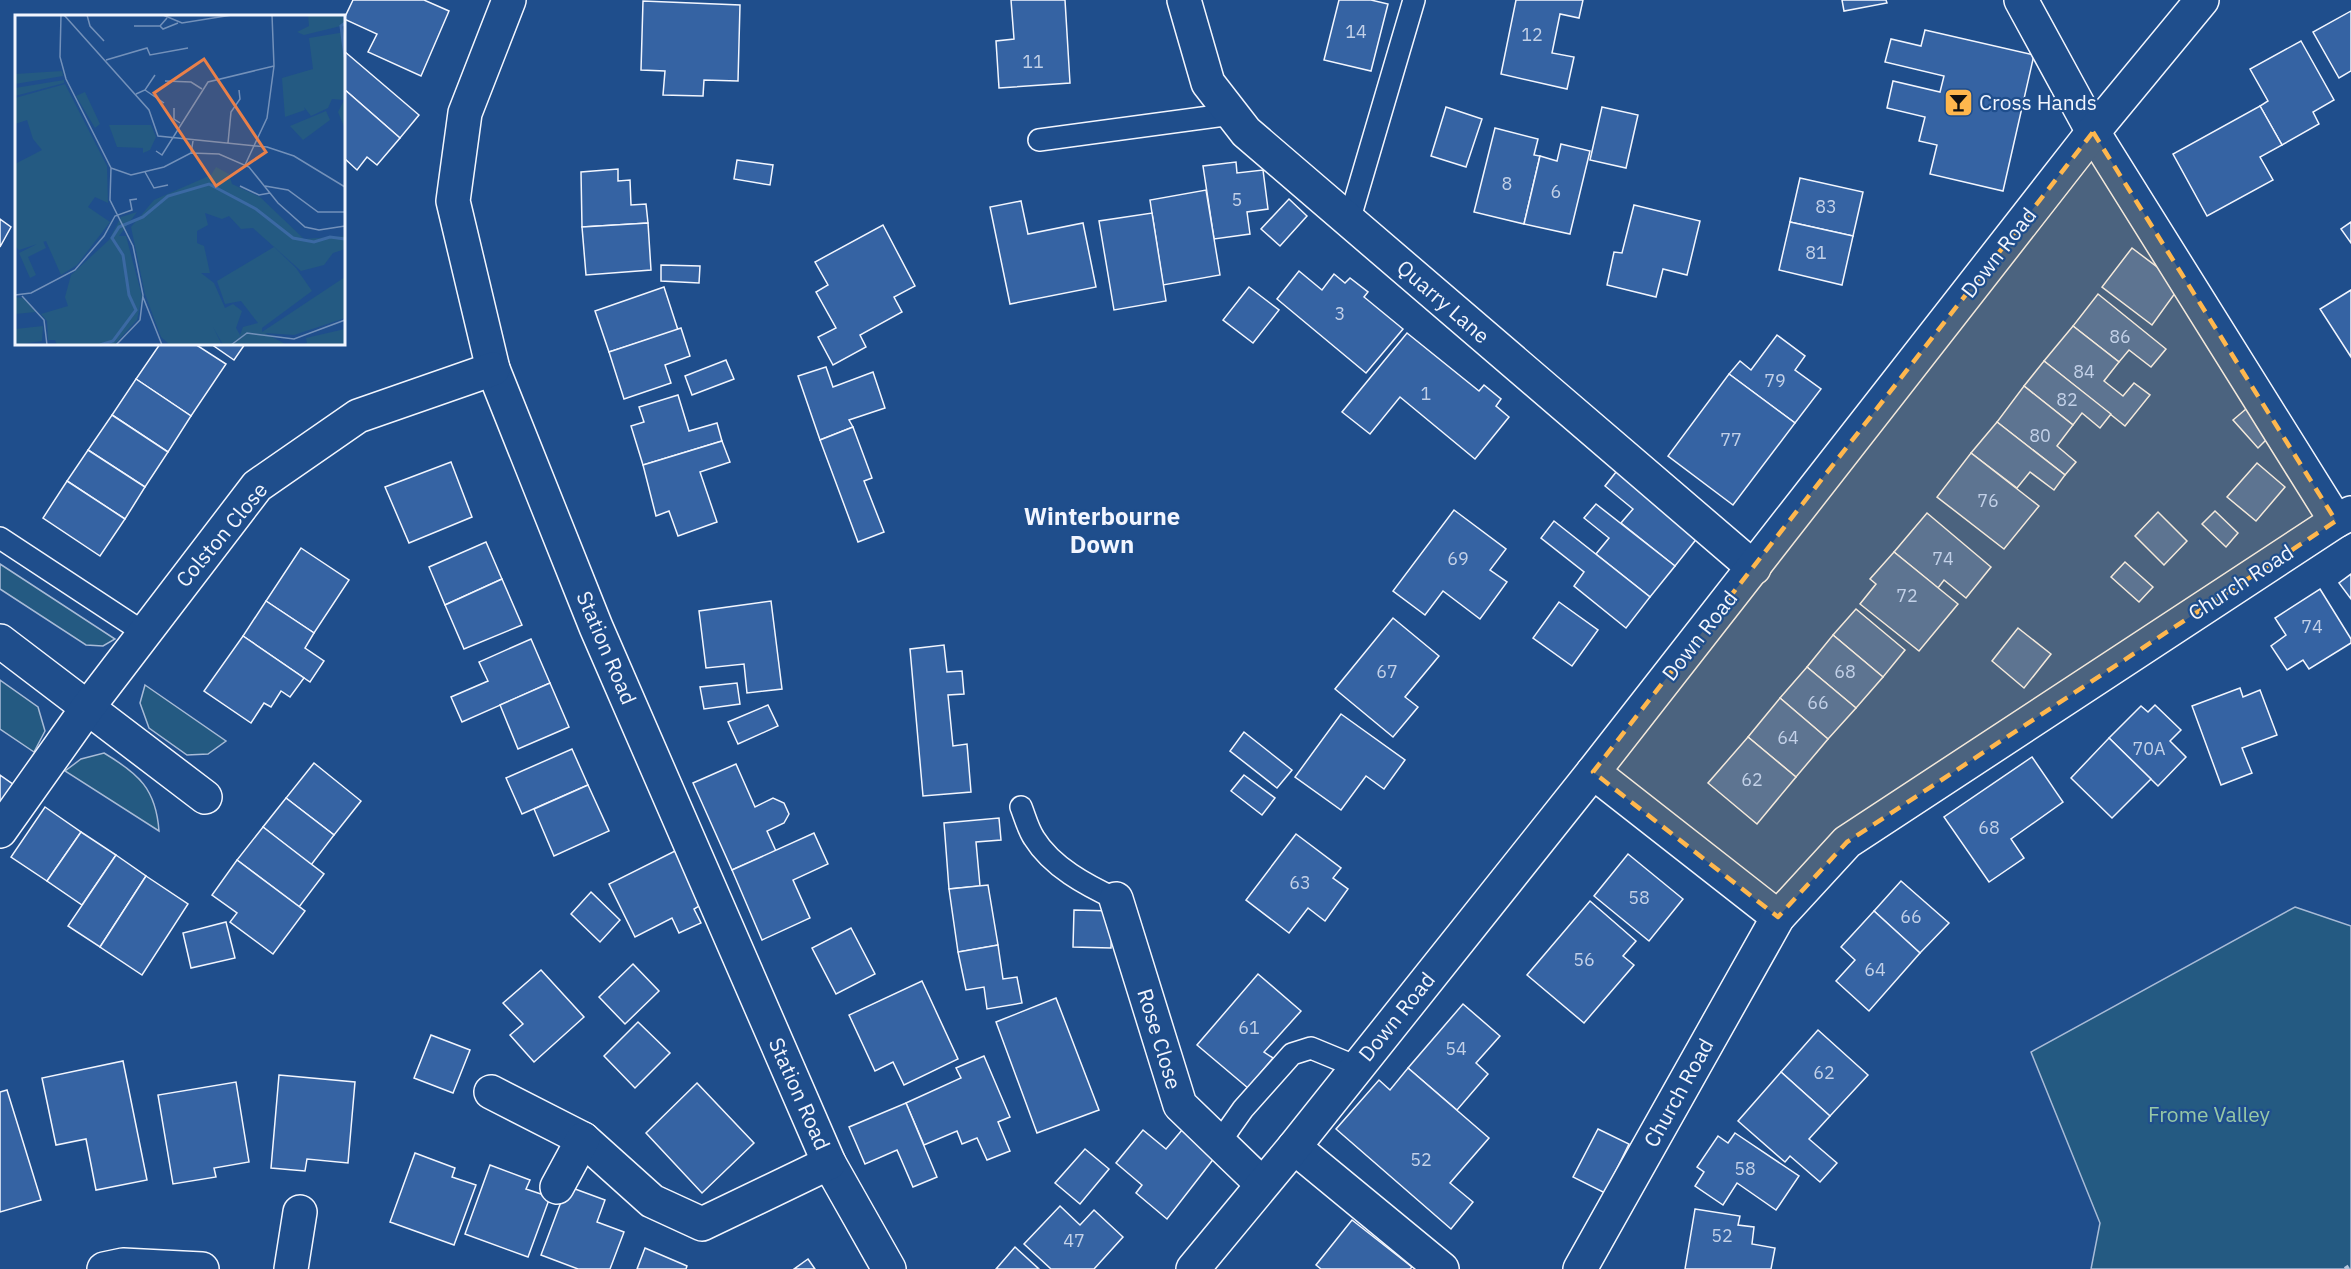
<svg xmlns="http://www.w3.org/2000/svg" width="2351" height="1269" font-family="'IBM Plex Sans',sans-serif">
	<rect width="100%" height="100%" fill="#1f4e8c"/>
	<g fill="#245a82" stroke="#a8bbd7" stroke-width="1.5">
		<polygon points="0,564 115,639 103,646 86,645 0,589"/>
		<polygon points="0,680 38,707 45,731 34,752 0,729"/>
		<polygon points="145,685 226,741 208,754 187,755 149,728 140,703"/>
		<path d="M 104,753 C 139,774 156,789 159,831 L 65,771 L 81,759 Z"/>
		<polygon points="2295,907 2351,926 2351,1269 2091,1269 2100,1223 2031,1052"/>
	</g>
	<g fill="#3563a3" stroke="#f2f6ff" stroke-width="1.5">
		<polygon points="353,0 424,0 449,11 421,76 368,52 377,34 344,19"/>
		<polygon points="1011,0 1065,0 1070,83 999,88 996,41 1014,39"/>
		<polygon points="1339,0 1371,0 1388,4 1371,71 1324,60"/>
		<polygon points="1516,0 1583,0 1579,18 1560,14 1552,53 1574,57 1567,89 1501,74"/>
		<polygon points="1842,0 1886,0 1887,3 1844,11"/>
		<polygon points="643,1 740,5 738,81 704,80 703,96 663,95 665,71 641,70"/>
		<polygon points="2351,11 2351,71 2339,78 2313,32"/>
		<polygon points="1925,30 2034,55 2003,191 1930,174 1937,145 1919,141 1925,117 1887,108 1893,81 1940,92 1944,76 1885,62 1891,39 1921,46"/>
		<polygon points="2301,41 2334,100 2313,112 2319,124 2282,145 2260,106 2268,101 2250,69"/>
		<polygon points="344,51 419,115 400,138 344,89"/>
		<polygon points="344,89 400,138 377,165 367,157 357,170 344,158"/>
		<polygon points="2260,106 2282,145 2260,157 2273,180 2207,216 2173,154"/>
		<polygon points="1446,107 1482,119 1466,167 1431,156"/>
		<polygon points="1602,107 1638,115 1626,168 1590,160"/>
		<polygon points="1495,128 1538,139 1534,155 1540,156 1524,224 1474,212"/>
		<polygon points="1561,144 1590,151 1570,234 1524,224 1540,156 1557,161"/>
		<polygon points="737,160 773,165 770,185 734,179"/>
		<polygon points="1236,162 1237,173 1263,170 1268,209 1247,212 1250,234 1214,239 1203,166"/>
		<polygon points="618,169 618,181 630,180 631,205 646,204 648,223 582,227 581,172"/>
		<polygon points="1800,178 1863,192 1853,236 1790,222"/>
		<polygon points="1206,190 1220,275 1163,285 1150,200"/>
		<polygon points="1289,199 1307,216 1280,246 1261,229"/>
		<polygon points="1021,201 1028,234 1083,223 1096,287 1010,304 990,207"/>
		<polygon points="1634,205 1700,221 1687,275 1663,269 1656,297 1607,285 1614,252 1622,253"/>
		<polygon points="1152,213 1166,301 1114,310 1099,221"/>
		<polygon points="0,219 11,227 0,247"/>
		<polygon points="1790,222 1853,236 1842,285 1779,270"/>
		<polygon points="2351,222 2351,243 2341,229"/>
		<polygon points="648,223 651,270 586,275 582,227"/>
		<polygon points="883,225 915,286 894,297 902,312 860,335 866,347 833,365 818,337 836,328 816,292 828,285 815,262"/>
		<polygon points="2132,248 2181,285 2152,325 2102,287"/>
		<polygon points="661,265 700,266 699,283 661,281"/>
		<polygon points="1299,271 1322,290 1334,274 1345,283 1350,278 1368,292 1364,297 1403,329 1366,373 1277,299"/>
		<polygon points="664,287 678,330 609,352 595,311"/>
		<polygon points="1249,287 1279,310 1253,343 1223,320"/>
		<polygon points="2351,290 2351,357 2320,309"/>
		<polygon points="2098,294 2166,349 2151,367 2129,350 2119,362 2073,326"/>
		<polygon points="2073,326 2119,362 2104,381 2123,396 2134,383 2150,395 2125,426 2044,361"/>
		<polygon points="681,328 690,356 665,365 671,383 624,399 609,352"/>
		<polygon points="1407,333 1479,391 1484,385 1501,399 1496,406 1509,417 1475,459 1400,397 1370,434 1342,412"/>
		<polygon points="1777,335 1805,356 1795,370 1821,389 1795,423 1729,374 1740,361 1751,370"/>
		<polygon points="160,344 195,344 226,364 191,416 136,379"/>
		<polygon points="211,344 245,344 234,360"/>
		<polygon points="726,360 734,379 692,395 685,376"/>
		<polygon points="2044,361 2111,414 2100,428 2082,413 2073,425 2024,386"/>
		<polygon points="826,367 833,387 873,372 885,408 849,420 853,427 820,440 798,376"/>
		<polygon points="1729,374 1795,423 1733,505 1668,456"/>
		<polygon points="136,379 191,416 168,452 112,415"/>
		<polygon points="2024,386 2073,425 2057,446 2076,462 2065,475 1997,422"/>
		<polygon points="678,395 689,431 717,423 722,441 643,465 631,426 644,422 639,407"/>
		<polygon points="2246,409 2270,436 2258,448 2233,420"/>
		<polygon points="112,415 168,452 145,487 88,450"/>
		<polygon points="1997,422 2065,475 2054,490 2030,472 2017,488 1971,453"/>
		<polygon points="853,427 872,478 864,481 884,532 858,542 820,440"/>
		<polygon points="722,441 730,462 700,472 717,522 678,536 669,511 656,516 643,465"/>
		<polygon points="88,450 145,487 125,519 67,481"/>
		<polygon points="1971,453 2039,506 2004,549 1937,497"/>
		<polygon points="451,462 472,517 409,543 385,487"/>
		<polygon points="2257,463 2285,487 2256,521 2227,497"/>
		<polygon points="1620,467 1702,532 1675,566 1621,523 1633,509 1605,486"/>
		<polygon points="67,481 125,519 100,556 43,518"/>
		<polygon points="1596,504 1675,566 1650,597 1596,554 1609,538 1584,518"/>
		<polygon points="1454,510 1506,549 1490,570 1507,582 1480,619 1443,591 1425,615 1393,591"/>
		<polygon points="2215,511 2238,533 2226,547 2202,524"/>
		<polygon points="2158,512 2187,541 2164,565 2135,536"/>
		<polygon points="1927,513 1991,567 1966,598 1944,580 1938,588 1894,552"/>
		<polygon points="1554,521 1650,597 1626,628 1574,586 1584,572 1541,538"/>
		<polygon points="486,542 502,579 445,605 429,567"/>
		<polygon points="301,548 349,580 314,633 266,601"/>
		<polygon points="1894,552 1958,604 1919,651 1860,604 1876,584 1870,579"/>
		<polygon points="2125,562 2153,587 2139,602 2111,577"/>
		<polygon points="2351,574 2351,599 2339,583"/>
		<polygon points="502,579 522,625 464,649 445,605"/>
		<polygon points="2320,589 2351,639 2351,643 2309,669 2303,660 2287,670 2271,646 2286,635 2275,618"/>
		<polygon points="266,601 314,633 305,648 324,661 310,682 243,636"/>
		<polygon points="771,601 782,689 747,693 744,664 706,668 699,611"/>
		<polygon points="1559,602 1598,630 1572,666 1533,638"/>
		<polygon points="1856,609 1905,650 1883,677 1833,635"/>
		<polygon points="1393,618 1439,656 1405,697 1418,707 1393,737 1335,689"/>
		<polygon points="2018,628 2051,654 2024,688 1992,661"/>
		<polygon points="1833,635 1883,677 1856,708 1807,667"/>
		<polygon points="243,636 304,678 290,697 281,691 271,707 264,703 251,723 204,691"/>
		<polygon points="531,639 550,683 462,722 451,697 488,681 479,662"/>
		<polygon points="944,645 947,672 962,671 964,694 948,695 953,746 967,744 971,792 923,796 910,649"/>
		<polygon points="1807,667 1856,708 1828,739 1780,698"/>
		<polygon points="550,683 569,727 518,749 500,705"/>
		<polygon points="737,683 740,704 704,709 700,687"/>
		<polygon points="2240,688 2243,697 2260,690 2277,735 2242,748 2252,773 2221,785 2192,706"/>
		<polygon points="1780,698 1828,739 1796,777 1748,737"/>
		<polygon points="768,705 778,726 738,744 728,722"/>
		<polygon points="2155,705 2181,730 2170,741 2186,757 2158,786 2109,738 2141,706 2148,712"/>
		<polygon points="1341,714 1405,760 1384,789 1366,776 1341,810 1295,777"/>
		<polygon points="1244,732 1292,770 1277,788 1230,751"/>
		<polygon points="1748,737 1796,777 1757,824 1708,783"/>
		<polygon points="2109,738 2151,779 2112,818 2071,778"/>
		<polygon points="572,749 588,785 522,814 506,778"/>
		<polygon points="2032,757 2063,802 2011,839 2024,858 1989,882 1944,817"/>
		<polygon points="314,763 361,801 334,835 286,798"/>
		<polygon points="736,764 755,807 773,798 784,803 789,814 784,823 767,831 776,851 732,870 693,783"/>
		<polygon points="0,775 17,787 0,810"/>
		<polygon points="1244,775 1275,798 1262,815 1231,791"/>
		<polygon points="588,785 609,831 554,856 534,809"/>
		<polygon points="286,798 334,835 311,865 263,827"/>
		<polygon points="45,807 81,832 47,881 11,857"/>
		<polygon points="999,818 1001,840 976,842 980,886 949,889 944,823"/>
		<polygon points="263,827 324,874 299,907 237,860"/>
		<polygon points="81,832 116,855 82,905 47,881"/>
		<polygon points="814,833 828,864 793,880 810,918 762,940 732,870"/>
		<polygon points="1296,834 1341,868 1333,878 1348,889 1325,921 1308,908 1289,933 1246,900"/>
		<polygon points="675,851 701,905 694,909 701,923 679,933 672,918 635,937 609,884"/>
		<polygon points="1628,854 1683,899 1649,941 1594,896"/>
		<polygon points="116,855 146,876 100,947 68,926"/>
		<polygon points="237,860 305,911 273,954 230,922 237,913 212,895"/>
		<polygon points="146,876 188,904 142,975 100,947"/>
		<polygon points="1901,881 1949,923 1920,953 1874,911"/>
		<polygon points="988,885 998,945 958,952 949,889"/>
		<polygon points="591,892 620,920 600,942 571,914"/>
		<polygon points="1590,901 1636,941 1623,956 1634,965 1584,1023 1527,975"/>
		<polygon points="1074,910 1112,911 1111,948 1073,947"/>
		<polygon points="1874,911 1920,953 1869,1011 1836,981 1855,960 1841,947"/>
		<polygon points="226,922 235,958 191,968 183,933"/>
		<polygon points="851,928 875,974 836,994 812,948"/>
		<polygon points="998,945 1003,979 1017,977 1022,1003 987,1009 984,987 966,990 958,952"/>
		<polygon points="633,964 659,991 625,1024 599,997"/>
		<polygon points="541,970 584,1017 534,1062 510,1035 523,1024 503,1003"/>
		<polygon points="1258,974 1301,1011 1264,1052 1273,1058 1248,1088 1197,1045"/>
		<polygon points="922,981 958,1059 904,1085 893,1062 875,1071 849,1015"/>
		<polygon points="1056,998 1099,1110 1037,1133 996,1022"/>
		<polygon points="1463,1004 1500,1036 1476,1063 1488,1074 1457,1110 1408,1068"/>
		<polygon points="638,1022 670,1053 635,1088 604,1056"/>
		<polygon points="1818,1030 1868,1075 1830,1116 1781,1072"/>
		<polygon points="431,1035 470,1050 453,1093 414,1078"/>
		<polygon points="984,1056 1010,1117 998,1122 1010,1151 987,1160 977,1138 962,1144 957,1131 924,1145 906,1103 961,1078 956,1068"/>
		<polygon points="123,1061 147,1180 96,1190 86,1139 56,1145 42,1078"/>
		<polygon points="1408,1068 1489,1138 1450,1183 1473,1202 1451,1229 1336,1129 1379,1080 1390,1090"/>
		<polygon points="1781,1072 1830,1116 1809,1139 1837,1163 1820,1182 1790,1156 1785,1162 1738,1121"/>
		<polygon points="279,1075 355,1082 348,1163 307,1159 305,1171 271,1168"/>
		<polygon points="236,1082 249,1162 214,1168 216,1177 173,1184 158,1095"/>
		<polygon points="697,1083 754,1143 702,1193 646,1133"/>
		<polygon points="7,1090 41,1200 0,1212 0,1092"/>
		<polygon points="906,1103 937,1177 913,1187 897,1150 865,1164 849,1127"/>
		<polygon points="1598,1129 1629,1144 1605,1193 1573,1177"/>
		<polygon points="1143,1130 1166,1149 1182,1130 1215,1157 1167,1219 1136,1193 1142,1185 1116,1163"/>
		<polygon points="1735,1133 1799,1176 1776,1210 1737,1183 1723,1205 1695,1186 1704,1172 1697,1167 1718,1136 1728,1143"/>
		<polygon points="1085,1149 1109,1169 1080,1204 1055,1183"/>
		<polygon points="415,1153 455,1168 452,1177 476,1185 454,1245 390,1222"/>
		<polygon points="490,1165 530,1180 526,1189 550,1197 528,1257 465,1234"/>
		<polygon points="567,1186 605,1200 597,1222 624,1232 610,1269 578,1269 541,1255"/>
		<polygon points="1060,1206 1080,1225 1094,1210 1123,1237 1094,1269 1051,1269 1024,1244"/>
		<polygon points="1695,1209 1740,1216 1738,1225 1754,1227 1752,1244 1775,1248 1771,1269 1685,1269"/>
		<polygon points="1352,1220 1412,1267 1410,1269 1321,1269 1316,1265"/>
		<polygon points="1015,1247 1039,1269 996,1269"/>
		<polygon points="645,1248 687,1266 686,1269 637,1269"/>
		<polygon points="808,1259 815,1269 794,1269"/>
	</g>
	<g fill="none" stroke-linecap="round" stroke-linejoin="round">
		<defs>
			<g id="service">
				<polyline points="1039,140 1232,114"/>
				<polyline points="1349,221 1414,0"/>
				<polyline points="0,538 143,632"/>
				<path d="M 1021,807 C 1025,817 1028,829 1034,838 C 1052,867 1086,885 1116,899"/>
				<polyline points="1219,1143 1243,1109 1292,1054 1311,1048 1357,1067"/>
			</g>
			<g id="minor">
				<polyline points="509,0 465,113 453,201 493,369 596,627 829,1163 889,1269"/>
				<polyline points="1184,0 1208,83 1246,132 1754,568"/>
				<polyline points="2093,132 2336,521"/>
				<polyline points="0,641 205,797"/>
				<polyline points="1593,772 1778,917"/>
				<polyline points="0,831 88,707 257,486 358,416 493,369"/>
				<polyline points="1116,899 1180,1105 1261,1183"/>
				<polyline points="491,1092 583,1139 652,1201 702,1224 829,1163"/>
				<polyline points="1294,1147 1442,1269"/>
				<polyline points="557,1187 583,1139"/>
				<polyline points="104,1269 123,1265 202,1269"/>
				<polyline points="291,1269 300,1212"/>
				<polyline points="1580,1269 1778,917 1847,842 2336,521 2351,513"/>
			</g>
			<g id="tertiary">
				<polyline points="2021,0 2093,132"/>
				<polyline points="1193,1269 1294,1147 1593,772 2093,132 2202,0"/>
			</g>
		</defs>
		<use href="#service" stroke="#f2f6ff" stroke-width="24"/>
		<use href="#minor" stroke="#f2f6ff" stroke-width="36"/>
		<use href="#tertiary" stroke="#f2f6ff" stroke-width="36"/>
		<polyline stroke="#b3c4dc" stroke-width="4" stroke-dasharray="4.5 3" stroke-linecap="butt" points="2345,1269 2351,1265"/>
		<use href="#service" stroke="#1f4e8c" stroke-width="21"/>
		<use href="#minor" stroke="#1f4e8c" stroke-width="33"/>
		<use href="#tertiary" stroke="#1f4e8c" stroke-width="33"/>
	</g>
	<path fill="#ffb74d" fill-opacity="0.2" stroke="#ffb74d" stroke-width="4.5" stroke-dasharray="12 8" stroke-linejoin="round" d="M 2093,132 L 2336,521 L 1847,842 L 1778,917 L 1593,772 Z"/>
	<defs>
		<symbol id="bar-square" viewBox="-11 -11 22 22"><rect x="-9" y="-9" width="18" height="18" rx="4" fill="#ffb74d" stroke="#1f4e8c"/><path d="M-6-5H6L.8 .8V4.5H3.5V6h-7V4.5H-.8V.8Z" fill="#111"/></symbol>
	</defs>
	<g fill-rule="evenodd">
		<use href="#bar-square" x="1942" y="86" width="33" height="33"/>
	</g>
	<g text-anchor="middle" stroke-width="4.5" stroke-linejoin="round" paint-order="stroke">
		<g font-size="18" fill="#c3d1e8">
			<text x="1356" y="38">14</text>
			<text x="1532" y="41">12</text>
			<text x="1033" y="68">11</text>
			<text x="1507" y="190">8</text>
			<text x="1556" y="198">6</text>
			<text x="1237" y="206">5</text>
			<text x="1826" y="213">83</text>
			<text x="1816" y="259">81</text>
			<text x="1340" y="320">3</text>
			<text x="2120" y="343">86</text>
			<text x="2084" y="378">84</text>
			<text x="1775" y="387">79</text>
			<text x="1426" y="400">1</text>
			<text x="2067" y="406">82</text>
			<text x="2040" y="442">80</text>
			<text x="1731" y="446">77</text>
			<text x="1988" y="507">76</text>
			<text x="1458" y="565">69</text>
			<text x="1943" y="565">74</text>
			<text x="1907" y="602">72</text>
			<text x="2312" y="633">74</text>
			<text x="1387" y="678">67</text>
			<text x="1845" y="678">68</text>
			<text x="1818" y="709">66</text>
			<text x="1788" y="744">64</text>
			<text x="2149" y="755">70A</text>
			<text x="1752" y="786">62</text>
			<text x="1989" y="834">68</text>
			<text x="1300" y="889">63</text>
			<text x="1639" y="904">58</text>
			<text x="1911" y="923">66</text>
			<text x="1584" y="966">56</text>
			<text x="1875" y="976">64</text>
			<text x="1249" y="1034">61</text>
			<text x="1456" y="1055">54</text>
			<text x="1824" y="1079">62</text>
			<text x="1421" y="1166">52</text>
			<text x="1745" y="1175">58</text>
			<text x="1722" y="1242">52</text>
			<text x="1074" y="1247">47</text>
		</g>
		<g font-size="21" fill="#f2f6ff" stroke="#1f4e8c" text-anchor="start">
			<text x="1979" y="110">Cross Hands</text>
		</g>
		<g font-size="21" fill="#f2f6ff" stroke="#1f4e8c">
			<text transform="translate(1999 253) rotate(-52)" y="7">Down Road</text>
			<text transform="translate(1443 302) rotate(41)" y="7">Quarry Lane</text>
			<text transform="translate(222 535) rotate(-50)" y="7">Colston Close</text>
			<text transform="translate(2241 583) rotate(-33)" y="7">Church Road</text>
			<text transform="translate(1700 636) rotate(-52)" y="7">Down Road</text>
			<text transform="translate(606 648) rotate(67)" y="7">Station Road</text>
			<text transform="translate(1397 1017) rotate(-51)" y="7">Down Road</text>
			<text transform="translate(1159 1039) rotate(73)" y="7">Rose Close</text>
			<text transform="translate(1679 1093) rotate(-61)" y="7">Church Road</text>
			<text transform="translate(799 1094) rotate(66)" y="7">Station Road</text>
		</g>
		<g font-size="21" fill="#97c8a6" stroke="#1f4e8c">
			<text x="2209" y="1122">Frome Valley</text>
		</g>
		<g font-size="24" font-weight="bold" fill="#f2f6ff" stroke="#1f4e8c">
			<text x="1102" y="525">Winterbourne<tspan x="1102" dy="28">Down</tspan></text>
		</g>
	</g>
	<g transform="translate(15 15)">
		<rect width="330" height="330" fill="#1f4e8c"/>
		<path d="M 293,0 L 327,0 L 330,10 L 289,20 L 282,17 L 294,11 ZM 330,17 L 330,114 L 323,97 L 329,85 L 317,84 L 313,93 L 296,101 L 289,92 L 290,95 L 270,102 L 267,63 L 298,54 L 294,23 ZM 47,56 L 48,61 L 0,69 L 0,59 ZM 49,65 L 49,68 L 0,81 L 0,73 ZM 50,69 L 92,151 L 93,188 L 80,182 L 73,192 L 95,207 L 62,250 L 46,260 L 31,226 L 4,235 L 0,231 L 0,149 L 27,135 L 18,124 L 12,105 L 0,109 L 0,83 ZM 70,77 L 85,109 L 80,113 L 61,81 ZM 311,96 L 315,105 L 288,125 L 275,111 ZM 94,110 L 136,110 L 141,122 L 135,135 L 128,138 L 128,133 L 102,132 ZM 201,152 L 214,159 L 217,169 L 245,182 L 289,224 L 330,221 L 330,234 L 318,238 L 309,250 L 286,256 L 238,213 L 226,214 L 214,201 L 207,204 L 190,198 L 193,210 L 182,216 L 182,228 L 189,231 L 195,258 L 186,258 L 199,268 L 210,293 L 218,289 L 227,296 L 221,313 L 225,320 L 228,312 L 243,308 L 226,286 L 210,289 L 202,266 L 259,232 L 281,253 L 297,276 L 247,313 L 247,317 L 330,262 L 330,303 L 279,320 L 250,318 L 272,330 L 208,330 L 198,312 L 207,330 L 155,330 L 146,322 L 130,279 L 116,212 L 139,185 L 196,160 ZM 122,197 L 104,221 L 111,221 L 127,281 L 122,305 L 99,330 L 42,330 L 40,325 L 33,325 L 32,306 L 26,299 L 53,291 L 50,282 L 56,260 L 94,225 L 106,202 ZM 28,226 L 31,233 L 13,242 L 21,260 L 15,263 L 4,238 ZM 0,282 L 8,283 L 21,297 L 0,299 ZM 28,311 L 27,326 L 0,330 L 0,314 ZM 330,314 L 330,330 L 287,330 L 292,328 L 291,323 Z" fill="#245a82"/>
		<path fill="none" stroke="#3b69a3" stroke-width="3" d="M 330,8 L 326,11 L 330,42M 85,330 L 98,326 L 121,295 L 114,280 L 108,240 L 97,223 L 104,212 L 128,202 L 153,181 L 194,169 L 241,194 L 278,223 L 299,227 L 315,222 L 330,224"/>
		<path fill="none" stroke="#7391ba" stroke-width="1.5" d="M 46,0 L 45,42 L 51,64 L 96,153 L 95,185 L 118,231 L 128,280 L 125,305 L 101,330M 49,0 L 134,95 L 143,121 L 252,132 L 279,141 L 330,172M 72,0 L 75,11 L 89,26M 148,0 L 167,8 L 217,0M 119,11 L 145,11 L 152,3M 145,11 L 148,14 L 163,8M 91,45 L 132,33 L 135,40 L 173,33M 150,66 L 176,67 L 187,74M 130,75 L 149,88M 121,79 L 130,75 L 140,60M 159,93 L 159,104 L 165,108M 213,128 L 216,97 L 225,84 L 224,75M 141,136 L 147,140 L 193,67 L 259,51M 176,138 L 204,139 L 234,152 L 263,188 L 290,212 L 304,215 L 330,211M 230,150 L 252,103 L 259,51 L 257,0M 96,153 L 116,160 L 149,152 L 176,138 L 178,126M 130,157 L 139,173 L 153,170M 225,171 L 244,180 L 255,178M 250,171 L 273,175 L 303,197 L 330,197M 0,280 L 16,278 L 60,255 L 89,221 L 100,201 L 117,195 L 115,185 L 122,184M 7,281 L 29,305 L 32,330M 128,282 L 147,330M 216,330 L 232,318 L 279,324 L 330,305"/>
		<path fill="#ea8049" fill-opacity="0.15" stroke="#ea8049" stroke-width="3" d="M 189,44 L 251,137 L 201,171 L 139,78 Z"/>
		<rect width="330" height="330" fill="none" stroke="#f2f6ff" stroke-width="3"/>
	</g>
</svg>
